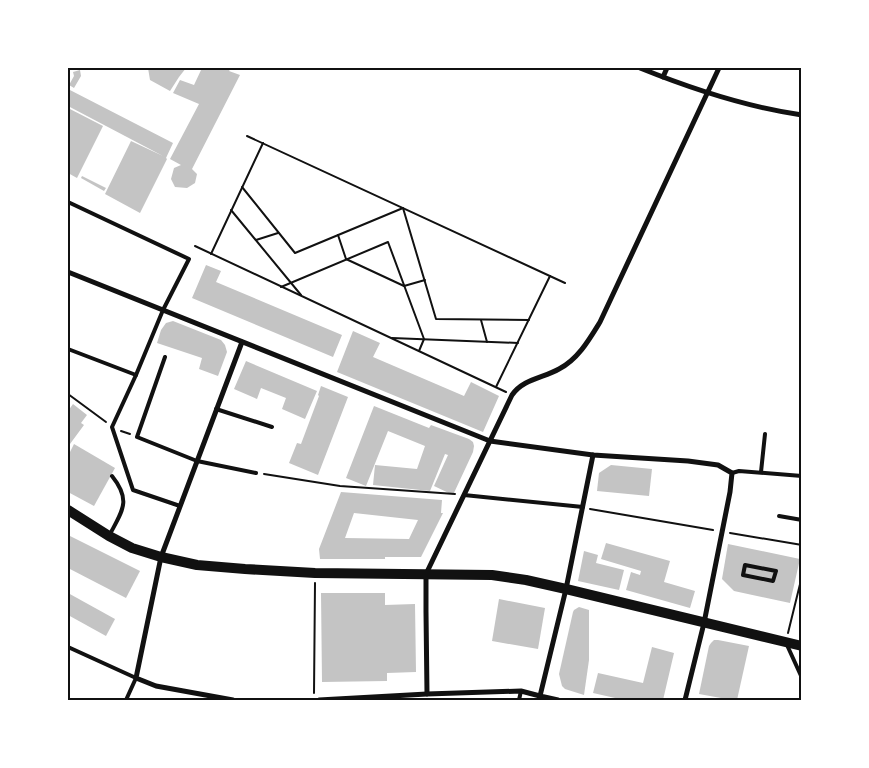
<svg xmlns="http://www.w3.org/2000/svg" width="869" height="768" font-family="'DM Sans',sans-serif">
	<rect width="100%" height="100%" fill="#fff"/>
	<g fill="#c4c4c4" fill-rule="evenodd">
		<polygon points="148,68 186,68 179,77 170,91 150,80"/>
		<polygon points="202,68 231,68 229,71 240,75 192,169 197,174 195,183 187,188 175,187 171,179 174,168 181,165 170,159 199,104 173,93 180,80 194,85"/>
		<polygon points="80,70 81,76 74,88 69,85 74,76 73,72"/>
		<polygon points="68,89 173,143 166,158 167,159 140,213 105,194 131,141 163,156 68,106"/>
		<polygon points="68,108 103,126 77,178 68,173"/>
		<polygon points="82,176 106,188 104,191 81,178"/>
		<polygon points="206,265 221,271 216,282 342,335 333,357 192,298"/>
		<polygon points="173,321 221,340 225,345 227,352 218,376 199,369 202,358 157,343 161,330 166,323"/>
		<polygon points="353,331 380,343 373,357 464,396 471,382 499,396 483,432 337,372"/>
		<polygon points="246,361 317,391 305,419 282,409 286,398 261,388 257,399 234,389"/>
		<polygon points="321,386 348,397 318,475 289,463 297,443 301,444 319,396 318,395"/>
		<polygon points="73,404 87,415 81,423 84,425 70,444 68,441 68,411"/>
		<polygon points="374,406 429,428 431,425 469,439 473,442 474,446 473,452 453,495 434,486 448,455 445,454 430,491 373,485 375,465 417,469 425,446 388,431 366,486 346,478"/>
		<polygon points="74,444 115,468 94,506 68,492 68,456"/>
		<polygon points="611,465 652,469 649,496 597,491 599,473"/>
		<path d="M 341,492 L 442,500 L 441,513 L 443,513 L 421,557 L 385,557 L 385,559 L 320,559 L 319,549 ZM 354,513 L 418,520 L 409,539 L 345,538 Z"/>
		<polygon points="68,535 140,571 126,598 68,568"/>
		<polygon points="606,543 670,561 664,582 695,591 690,608 626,590 631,572 640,575 641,571 601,559"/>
		<polygon points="728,544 800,559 790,603 734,591 722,579"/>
		<polygon points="584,551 598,555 596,563 624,570 619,590 578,581"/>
		<polygon points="68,593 115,619 106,636 68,615"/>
		<polygon points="321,593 385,593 385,605 415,604 416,672 387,673 387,681 322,682"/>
		<polygon points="499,599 545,608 538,649 492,641"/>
		<polygon points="579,607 589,610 589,660 584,695 565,689 562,686 559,674 573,612 574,610"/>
		<polygon points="714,640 718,640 749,646 737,700 732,700 699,694 709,646 711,643"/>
		<polygon points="652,647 674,653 663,700 624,700 593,693 598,673 643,683"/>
	</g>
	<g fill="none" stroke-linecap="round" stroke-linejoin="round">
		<g stroke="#111" stroke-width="2">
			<polyline points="247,136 565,283"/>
			<polyline points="242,187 295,253 403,208 436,319 529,320"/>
			<polyline points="231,210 301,295"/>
			<polyline points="338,235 346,259 404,286 425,280"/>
			<polyline points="256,240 278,233"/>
			<polyline points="195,246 506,392"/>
			<polyline points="211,254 263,143"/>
			<polyline points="281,287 388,242 424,339 419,351"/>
			<polyline points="481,320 487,342"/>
			<polyline points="392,338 518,343"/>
			<polyline points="496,387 550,276"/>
			<polyline points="68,394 106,422"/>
			<polyline points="121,431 130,434"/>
			<polyline points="264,474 340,486 455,494"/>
			<polyline points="590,509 713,530"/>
			<polyline points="730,533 802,545"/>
			<polyline points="788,633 802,576"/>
			<polyline points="314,693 315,583"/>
		</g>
		<g stroke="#111" stroke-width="4">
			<polyline points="68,202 189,259 163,310 136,375 112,427 133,490 180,506"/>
			<polyline points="68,349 136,375"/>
			<polyline points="165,357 137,437 197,461 256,473"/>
			<polyline points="216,409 272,427"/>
			<polyline points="761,472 765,434"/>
			<polyline points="732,473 739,471 802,476"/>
			<polyline points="464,495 583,507"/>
			<polyline points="779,516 802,520"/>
			<path d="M 109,536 C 122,511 132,501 112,476"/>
			<polygon points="745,565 776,571 773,581 743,575"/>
			<polyline points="787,645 802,678"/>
			<polyline points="68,647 136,678 126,700"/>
			<polyline points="519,700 521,691"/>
		</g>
		<g stroke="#111" stroke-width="5">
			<path d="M 640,68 C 692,89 746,107 802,115"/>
			<polyline points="663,77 667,68"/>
			<polyline points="68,272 490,441 593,455 688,461 718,465 732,473 730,492 704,623 685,700"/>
			<path d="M 427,694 L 426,612 L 426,574 L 512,395 C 523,379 543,378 559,369 C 578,359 589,340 600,322 L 719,68"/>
			<polyline points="233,700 156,686 136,678 161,557 242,342"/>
			<polyline points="319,700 427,694 521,691 540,696"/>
			<polyline points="558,700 540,696 566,589 593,455"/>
		</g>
		<polyline stroke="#111" stroke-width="10" points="68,510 109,536 132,548 161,557 197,565 245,569 315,573 492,575 526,580 566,589 802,646"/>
	</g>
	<rect width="869" height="768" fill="none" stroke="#ffffff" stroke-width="138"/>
	<rect x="69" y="69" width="731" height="630" fill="none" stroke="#111" stroke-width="2"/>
</svg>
